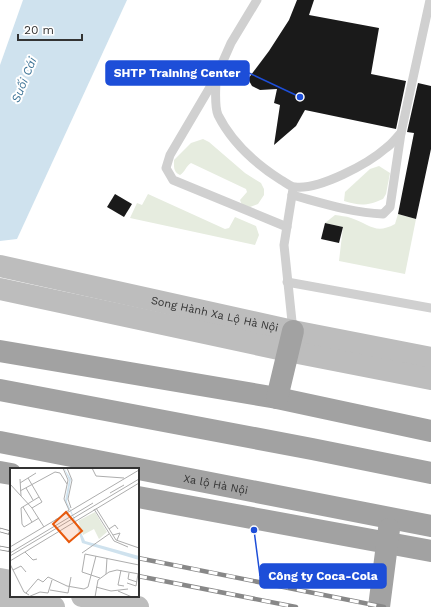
<svg xmlns="http://www.w3.org/2000/svg" width="431" height="607" font-family="'Work Sans',sans-serif">
	<rect width="100%" height="100%" fill="#fff"/>
	<g fill="#e6ecdf">
		<path d="M 203,139 L 209,142 L 245,173 L 261,183 L 264,189 L 264,195 L 258,204 L 250,207 L 242,205 L 240,200 L 247,192 L 246,189 L 191,163 C 186,166 185,172 180,175 C 173,172 174,166 174,160 L 191,143 Z"/>
		<path d="M 379,166 L 390,173 L 386,194 L 383,199 C 367,206 360,206 344,201 L 345,192 L 370,169 Z"/>
		<polygon points="148,194 225,229 229,228 235,217 256,226 259,235 255,245 130,218 137,203 142,205"/>
		<path d="M 398,214 L 416,219 L 405,274 L 339,261 L 343,227 L 325,223 L 335,215 C 340,216 346,216 351,218 C 370,224 375,235 395,224 Z"/>
	</g>
	<polygon fill="#cfe2ee" points="23,0 127,0 17,239 0,241 0,65"/>
	<g fill="#1a1a1a">
		<polygon points="297,0 314,0 309,15 379,28 371,74 406,81 396,129 305,110 296,126 274,145 280,105 274,103 277,89 260,90 252,86 248,79 269,51 289,20"/>
		<polygon points="418,83 431,86 431,149 416,219 398,214 414,133 407,132"/>
		<polygon points="115,194 132,204 124,217 107,207"/>
		<polygon points="325,223 343,227 339,243 321,239"/>
	</g>
	<g fill="none" stroke-linecap="round" stroke-linejoin="round">
		<g stroke="#d0d0d0" stroke-width="9">
			<polyline points="257,0 231,43 216,77 170,155 166,168 173,180 287,227"/>
			<path d="M 216,78 C 216,88 214,106 218,115 C 232,143 256,164 281,180 C 285,182 290,187 295,187 C 319,190 368,164 386,148 C 392,144 396,138 401,133"/>
			<path d="M 292,195 C 322,203 352,213 383,214 L 390,207 L 401,133 L 430,0"/>
			<polyline points="287,282 431,308"/>
			<polyline points="293,331 284,245 293,189"/>
		</g>
		<g stroke="#bdbdbd" stroke-width="22">
			<path id="s1" d="M 0,266 L 293,331 L 431,358"/>
			<polyline points="0,289 288,351 431,379"/>
			<polyline points="0,579 11,581"/>
			<polyline points="0,596 54,607"/>
			<polyline points="82,596 138,607"/>
		</g>
		<g stroke="#a2a2a2" stroke-width="22">
			<polyline points="0,351 277,398 431,431"/>
			<polyline points="0,390 312,449 431,473"/>
			<polyline points="277,398 293,331"/>
			<path id="s2" d="M 0,442 L 431,526"/>
			<polyline points="0,472 11,474"/>
			<polyline points="138,497 431,551"/>
			<polyline points="379,607 389,529"/>
		</g>
		<defs>
			<g id="rail">
				<polyline points="0,530 11,533"/>
				<polyline points="0,548 11,550"/>
				<polyline points="138,558 384,607"/>
				<polyline points="138,576 296,607"/>
			</g>
		</defs>
		<use href="#rail" stroke="#888" stroke-width="4.5"/>
		<use href="#rail" stroke="#fff" stroke-width="3" stroke-dasharray="9" stroke-linecap="butt"/>
	</g>
	<g text-anchor="middle" stroke-width="4" stroke-linejoin="round" paint-order="stroke">
		<g font-size="11" fill="#333" stroke="#fff">
			<text dy="4" stroke="none"><textPath href="#s1" startOffset="220">Song Hành Xa Lộ Hà Nội</textPath></text>
			<text dy="4" stroke="none"><textPath href="#s2" startOffset="220">Xa lộ Hà Nội</textPath></text>
		</g>
		<g font-size="12" font-style="italic" fill="#3f7597" stroke="#fff">
			<text transform="translate(24 80) rotate(-68)" y="4">Suối Cái</text>
		</g>
	</g>
	<g transform="translate(10 468)">
		<rect width="129" height="129" fill="#fff"/>
		<path d="M 85,44 L 97,64 L 89,71 L 84,61 L 73,67 L 68,53 Z" fill="#e6ecdf"/>
		<path d="M 54,0 L 61,11 L 57,34 L 75,73 L 129,88 L 129,92 L 72,75 L 66,55 L 55,33 L 59,12 Z" fill="#cfe2ee"/>
		<path fill="none" stroke="#adadad" stroke-width="1" d="M 53,0 L 58,12 L 54,31 L 59,42 L 56,44M 57,0 L 62,12 L 58,31 L 61,40M 82,0 L 86,8 L 114,10M 18,10 L 32,34 L 22,40M 10,11 L 11,28M 10,15 L 26,5M 0,16 L 22,40 L 34,59M 16,20 L 23,32M 10,23 L 45,4 L 50,5 L 57,16M 100,25 L 114,17M 29,29 L 11,40 L 12,56 L 14,59 L 29,50M 13,39 L 22,54M 86,40 L 106,72 L 129,80M 84,41 L 104,73 L 118,79M 45,52 L 129,2M 99,61 L 105,57 L 108,61M 103,67 L 110,65 L 107,72M 0,79 L 47,51M 15,84 L 23,92 L 27,91M 0,85 L 83,35M 72,85 L 99,66M 0,88 L 129,11M 0,93 L 129,15M 0,96 L 14,124 L 19,127M 3,102 L 11,98 L 16,104M 111,102 L 108,117 L 114,118M 119,105 L 118,111 L 127,114M 96,106 L 97,90M 90,110 L 72,104 L 75,86 L 129,97M 117,115 L 126,118 L 128,106M 86,119 L 101,123 L 118,121M 40,122 L 58,125 L 61,109M 108,123 L 122,129M 16,125 L 28,111 L 33,114 L 38,109 L 57,118 L 74,121 L 78,119 L 86,88M 18,129 L 30,124 L 38,125 L 42,112M 85,129 L 88,112 L 99,104 L 107,102 L 129,106"/>
		<path fill="#e8590c" fill-opacity="0.15" stroke="#e8590c" stroke-width="2" d="M 56,44 L 72,63 L 59,74 L 43,56 Z"/>
		<rect width="129" height="129" fill="none" stroke="#333" stroke-width="2"/>
	</g>
	<path fill="none" stroke="#1d4ed8" stroke-width="1.5" d="M300 97L249 73M254 530L260 576"/>
	<g fill="#1d4ed8" stroke="#fff" stroke-width="1.5">
		<circle cx="300" cy="97" r="4"/>
		<circle cx="254" cy="530" r="4"/>
	</g>
	<g fill="#1d4ed8" stroke="#1d4ed8" stroke-width="1.5">
		<rect x="106" y="61" width="143" height="24" rx="4"/>
		<rect x="260" y="564" width="126" height="24" rx="4"/>
	</g>
	<g font-size="12" text-anchor="middle" font-weight="bold" fill="#fff">
		<text x="177" y="77">SHTP Training Center</text>
		<text x="323" y="580">Công ty Coca-Cola</text>
	</g>
	<path d="M18 34v6h64v-6" fill="none" stroke="#333333" stroke-width="2"/>
	<text x="24" y="34" font-size="12" fill="#333333" stroke="#ffffff" stroke-width="3" paint-order="stroke">20 m</text>
</svg>
